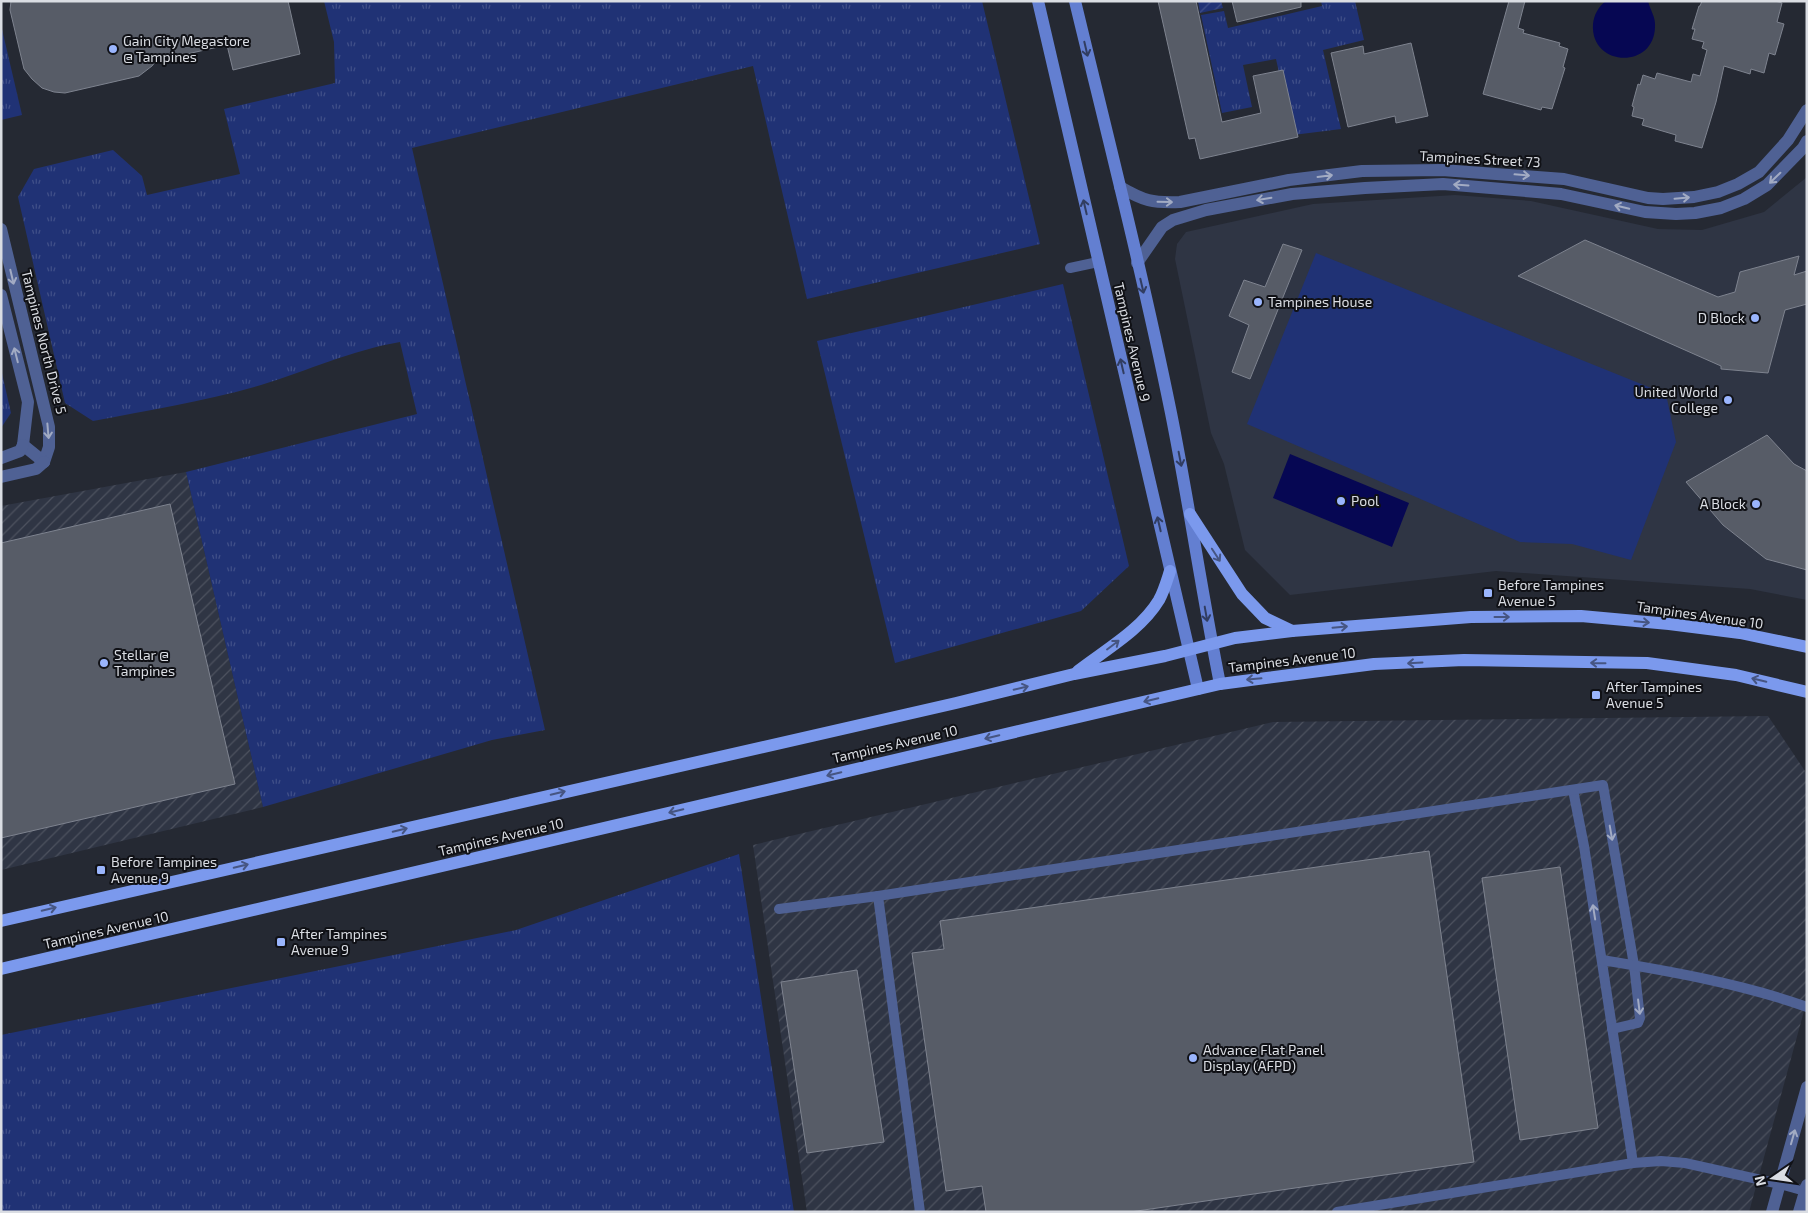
<svg xmlns="http://www.w3.org/2000/svg" width="1808" height="1213" font-family="'Exo 2',sans-serif">
	<defs>
		<pattern id="industrial-furrows" width="10" height="10" patternUnits="userSpaceOnUse" patternTransform="scale(1.25)"><rect width="10" height="10" fill="#2f3544"/><path d="M-1 1l2-2M0 10L10 0M9 11l2-2" fill="none" stroke="#4d525f"/></pattern>
		<pattern id="grass-tufts" width="24" height="20" patternUnits="userSpaceOnUse" patternTransform="scale(1.25)"><rect width="24" height="20" fill="#203275"/><path d="M3 7l-1-3M5 7V3M7 7l1-3M15 17l-1-3M17 17v-4M19 17l1-3" fill="none" stroke="#404f88"/></pattern>
		<pattern id="garden-furrows" width="10" height="10" patternUnits="userSpaceOnUse" patternTransform="scale(1.25)"><rect width="10" height="10" fill="#203275"/><path d="M-1 1l2-2M0 10L10 0M9 11l2-2" fill="none" stroke="#404f88"/></pattern>
	</defs>
	<rect width="100%" height="100%" fill="#252933"/>
	<polygon fill="#2f3544" points="1807,177 1807,600 1750,589 1496,571 1290,595 1245,550 1224,464 1211,433 1175,259 1177,244 1186,232 1313,204 1455,195 1531,201 1658,229 1702,230 1764,212"/>
	<g fill="url(#industrial-furrows)">
		<polygon points="186,472 263,807 1,870 1,506"/>
		<polygon points="1768,716 1807,774 1807,1000 1749,1212 807,1212 753,845 1273,722"/>
	</g>
	<g fill="url(#grass-tufts)">
		<path d="M 324,1 L 982,1 L 1040,244 L 807,299 L 753,66 L 412,148 L 545,730 L 492,740 L 263,807 L 186,472 L 417,414 L 400,342 C 352,350 307,371 261,385 C 206,401 149,410 93,421 L 65,403 L 18,197 L 34,169 L 113,150 L 142,176 L 147,195 L 240,174 L 224,109 L 335,83 L 334,42 Z"/>
		<polygon points="1321,1 1355,1 1364,40 1323,50 1341,129 1293,135 1276,59 1243,65 1252,107 1222,113 1201,15 1224,11 1228,28 1322,6"/>
		<polygon points="1,25 22,115 1,120"/>
		<polygon points="1063,284 1129,566 1081,611 895,663 817,341"/>
		<polygon points="1,369 11,413 1,428"/>
		<polygon points="739,854 794,1212 1,1212 1,1035 516,930"/>
	</g>
	<polygon fill="#203275" points="1316,253 1666,394 1676,442 1631,560 1572,544 1520,542 1247,424"/>
	<polygon fill="url(#garden-furrows)" points="1198,1 1221,1 1223,8 1200,13"/>
	<g fill="#060753">
		<path d="M 1606,1 L 1648,1 C 1650,10 1656,17 1655,27 C 1654,70 1590,67 1593,24 C 1594,15 1598,7 1606,1 Z"/>
		<polygon points="1290,454 1409,503 1392,547 1273,498"/>
	</g>
	<g fill="#575c67" stroke="#7e838f">
		<polygon points="11,1 288,1 300,54 233,70 227,45 156,61 152,66 139,76 65,93 54,92 42,88 32,79 24,69 10,10"/>
		<polygon points="1158,1 1196,1 1222,122 1261,113 1253,76 1283,70 1298,137 1200,159 1195,138 1189,139"/>
		<polygon points="1232,1 1301,1 1301,7 1237,22"/>
		<polygon points="1509,1 1525,1 1518,28 1524,30 1523,33 1560,43 1559,46 1568,49 1563,67 1565,68 1552,109 1542,107 1541,110 1483,94"/>
		<polygon points="1702,1 1775,1 1782,3 1777,22 1784,24 1775,55 1769,53 1764,73 1751,69 1750,74 1724,66 1716,102 1702,148 1675,141 1676,135 1642,125 1644,119 1632,116 1634,107 1632,106 1638,84 1640,85 1643,75 1655,79 1657,73 1691,82 1693,74 1700,76 1707,50 1702,48 1704,42 1692,39 1695,29 1692,29 1699,6 1700,6"/>
		<polygon points="1411,43 1428,116 1396,123 1395,116 1348,127 1331,53 1363,46 1364,54"/>
		<polygon points="1585,240 1718,297 1735,292 1740,272 1799,256 1794,275 1807,271 1807,304 1785,310 1768,373 1721,369 1721,366 1518,276"/>
		<polygon points="1283,244 1302,250 1250,379 1232,372 1249,325 1229,316 1244,280 1265,287"/>
		<polygon points="1767,435 1794,464 1807,471 1807,570 1766,559 1723,525 1686,482"/>
		<polygon points="170,504 235,784 1,838 1,543"/>
		<polygon points="1429,851 1474,1162 1130,1212 986,1212 982,1186 946,1191 912,953 944,949 940,921"/>
		<polygon points="1560,867 1598,1128 1520,1140 1482,878"/>
		<polygon points="857,970 884,1142 807,1153 781,982"/>
	</g>
	<g fill="none" stroke-linecap="round" stroke-linejoin="round">
		<g stroke="#4f6194" stroke-width="10">
			<polyline points="1070,268 1098,262"/>
			<polyline points="1573,790 1584,846 1633,1163"/>
			<polyline points="878,896 920,1212"/>
			<polyline points="779,909 878,896 1603,785 1634,965 1640,1018 1638,1023 1612,1029"/>
			<path d="M 1602,960 C 1669,971 1743,984 1807,1007"/>
			<polyline points="1337,1212 1633,1163 1661,1161 1685,1163 1780,1184 1805,1191"/>
		</g>
		<g stroke="#4f6194" stroke-width="12">
			<path d="M 1120,187 C 1144,201 1152,203 1180,202 L 1289,180 L 1362,171 L 1442,170 L 1564,179 L 1648,198 L 1663,199 L 1694,197 L 1718,192 L 1738,184 L 1759,172 L 1788,140 L 1807,110"/>
			<polyline points="1,229 49,427 49,447 44,462"/>
			<polyline points="1137,263 1162,227 1173,220 1206,210 1292,194 1365,188 1443,184 1561,194 1645,212 1676,214 1695,213 1721,208 1744,199 1767,185 1803,148 1807,141"/>
			<polyline points="1,295 28,402 23,445"/>
			<polyline points="23,445 44,462"/>
			<polyline points="1,458 20,451 23,445"/>
			<polyline points="1,477 36,469 44,462"/>
			<polyline points="1772,1212 1807,1087"/>
			<polyline points="1799,1212 1807,1185"/>
		</g>
		<g stroke="#637fd1" stroke-width="12">
			<polyline points="1038,1 1198,689"/>
			<path d="M 1075,1 C 1108,138 1143,275 1171,413 C 1189,503 1202,594 1220,684"/>
		</g>
		<g stroke="#7b99ed" stroke-width="12">
			<polyline points="1190,514 1242,594 1265,618 1292,631"/>
			<path d="M 1078,671 C 1105,650 1141,630 1159,600 C 1164,591 1167,580 1170,571"/>
			<polyline points="1,921 956,703 1074,674 1165,656 1235,638 1292,631 1471,617 1581,616 1669,624 1740,633 1807,647"/>
			<polyline points="1,969 1220,684 1374,664 1464,660 1647,663 1736,675 1807,692"/>
		</g>
	</g>
	<defs><path id="oneway-shaft" d="M-6 0H5M1.5-3L5.5 0L1.5 3" fill="none" stroke-width="1.6" stroke-linecap="round" stroke-linejoin="round" transform="scale(1.25)"/></defs>
	<g stroke="#313d61">
		<use href="#oneway-shaft" transform="translate(1086 49) rotate(77)"/>
		<use href="#oneway-shaft" transform="translate(1085 207) rotate(-103)"/>
		<use href="#oneway-shaft" transform="translate(1142 286) rotate(77)"/>
		<use href="#oneway-shaft" transform="translate(1122 366) rotate(-103)"/>
		<use href="#oneway-shaft" transform="translate(1180 459) rotate(79)"/>
		<use href="#oneway-shaft" transform="translate(1159 524) rotate(-103)"/>
		<use href="#oneway-shaft" transform="translate(1206 614) rotate(80)"/>
	</g>
	<g stroke="#a2abc3">
		<use href="#oneway-shaft" transform="translate(1522 175) rotate(5)"/>
		<use href="#oneway-shaft" transform="translate(1325 176) rotate(-7)"/>
		<use href="#oneway-shaft" transform="translate(1775 178) rotate(136)"/>
		<use href="#oneway-shaft" transform="translate(1461 185) rotate(-176)"/>
		<use href="#oneway-shaft" transform="translate(1682 198) rotate(-5)"/>
		<use href="#oneway-shaft" transform="translate(1264 199) rotate(171)"/>
		<use href="#oneway-shaft" transform="translate(1165 202) rotate(1)"/>
		<use href="#oneway-shaft" transform="translate(1622 207) rotate(-167)"/>
		<use href="#oneway-shaft" transform="translate(12 277) rotate(77)"/>
		<use href="#oneway-shaft" transform="translate(16 355) rotate(-104)"/>
		<use href="#oneway-shaft" transform="translate(48 431) rotate(85)"/>
		<use href="#oneway-shaft" transform="translate(1611 833) rotate(80)"/>
		<use href="#oneway-shaft" transform="translate(1594 912) rotate(-99)"/>
		<use href="#oneway-shaft" transform="translate(1639 1007) rotate(83)"/>
		<use href="#oneway-shaft" transform="translate(1793 1137) rotate(-74)"/>
	</g>
	<g stroke="#465582">
		<use href="#oneway-shaft" transform="translate(1216 555) rotate(57)"/>
		<use href="#oneway-shaft" transform="translate(1502 617)"/>
		<use href="#oneway-shaft" transform="translate(1642 622) rotate(5)"/>
		<use href="#oneway-shaft" transform="translate(1340 627) rotate(-5)"/>
		<use href="#oneway-shaft" transform="translate(1113 645) rotate(-37)"/>
		<use href="#oneway-shaft" transform="translate(1415 663) rotate(177)"/>
		<use href="#oneway-shaft" transform="translate(1598 663) rotate(-179)"/>
		<use href="#oneway-shaft" transform="translate(1254 679) rotate(175)"/>
		<use href="#oneway-shaft" transform="translate(1759 680) rotate(-167)"/>
		<use href="#oneway-shaft" transform="translate(1021 688) rotate(-13)"/>
		<use href="#oneway-shaft" transform="translate(1151 700) rotate(167)"/>
		<use href="#oneway-shaft" transform="translate(992 737) rotate(167)"/>
		<use href="#oneway-shaft" transform="translate(834 774) rotate(167)"/>
		<use href="#oneway-shaft" transform="translate(558 793) rotate(-13)"/>
		<use href="#oneway-shaft" transform="translate(676 811) rotate(167)"/>
		<use href="#oneway-shaft" transform="translate(400 830) rotate(-13)"/>
		<use href="#oneway-shaft" transform="translate(241 866) rotate(-13)"/>
		<use href="#oneway-shaft" transform="translate(49 909) rotate(-13)"/>
	</g>
	<g fill="#9ab5fd" stroke="#101116" stroke-width="2">
		<circle cx="113" cy="49" r="5"/>
		<circle cx="1258" cy="302" r="5"/>
		<circle cx="1755" cy="318" r="5"/>
		<circle cx="1728" cy="400" r="5"/>
		<circle cx="1341" cy="501" r="5"/>
		<circle cx="1756" cy="504" r="5"/>
		<rect x="1483" y="588" width="10" height="10" rx="2.5"/>
		<circle cx="104" cy="663" r="5"/>
		<rect x="1591" y="690" width="10" height="10" rx="2.5"/>
		<rect x="96" y="865" width="10" height="10" rx="2.5"/>
		<rect x="276" y="937" width="10" height="10" rx="2.5"/>
		<circle cx="1193" cy="1058" r="5"/>
	</g>
	<g text-anchor="middle" stroke-width="4" stroke-linejoin="round" paint-order="stroke">
		<g font-size="14" fill="#dadde3" stroke="#101116" text-anchor="start">
			<text x="123" y="46">Gain City Megastore<tspan x="123" dy="16">@ Tampines</tspan></text>
			<text x="1268" y="307">Tampines House</text>
			<text x="1745" y="323" text-anchor="end">D Block</text>
			<text x="1718" y="397" text-anchor="end">United World<tspan x="1718" dy="16">College</tspan></text>
			<text x="1351" y="506">Pool</text>
			<text x="1746" y="509" text-anchor="end">A Block</text>
			<text x="1498" y="590">Before Tampines<tspan x="1498" dy="16">Avenue 5</tspan></text>
			<text x="114" y="660">Stellar @<tspan x="114" dy="16">Tampines</tspan></text>
			<text x="1606" y="692">After Tampines<tspan x="1606" dy="16">Avenue 5</tspan></text>
			<text x="111" y="867">Before Tampines<tspan x="111" dy="16">Avenue 9</tspan></text>
			<text x="291" y="939">After Tampines<tspan x="291" dy="16">Avenue 9</tspan></text>
			<text x="1203" y="1055">Advance Flat Panel<tspan x="1203" dy="16">Display (AFPD)</tspan></text>
		</g>
		<g font-size="14" fill="#dadde3" stroke="#101116">
			<text transform="translate(1480 159) rotate(3)" y="5">Tampines Street 73</text>
			<text transform="translate(44 342) rotate(76)" y="5">Tampines North Drive 5</text>
			<text transform="translate(1132 342) rotate(77)" y="5">Tampines Avenue 9</text>
			<text transform="translate(1700 615) rotate(8)" y="5">Tampines Avenue 10</text>
			<text transform="translate(1292 660) rotate(-7)" y="5">Tampines Avenue 10</text>
			<text transform="translate(895 744) rotate(-13)" y="5">Tampines Avenue 10</text>
			<text transform="translate(501 837) rotate(-13)" y="5">Tampines Avenue 10</text>
			<text transform="translate(106 930) rotate(-13)" y="5">Tampines Avenue 10</text>
		</g>
	</g>
	<rect width="1808" height="1213" fill="none" stroke="#dadde3" stroke-width="5"/>
	<g transform="translate(1773 1178) rotate(257)" stroke="#101116" stroke-width="4" paint-order="stroke">
	<path d="M0-4L9 19L0 12L-9 19Z" fill="#dadde3"/>
	<text y="-8" font-size="14" font-weight="bold" text-anchor="middle" fill="#dadde3">N</text>
	</g>
</svg>
